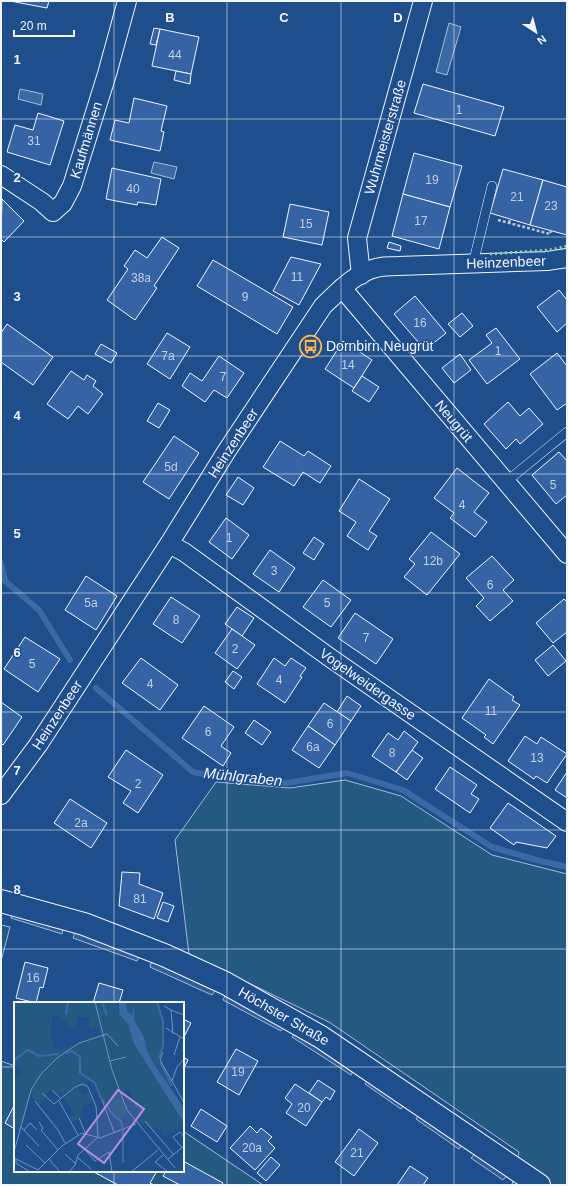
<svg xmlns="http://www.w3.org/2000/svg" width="568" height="1186" font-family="Arial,sans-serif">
	<rect width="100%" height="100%" fill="#1f4e8c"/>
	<g fill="#245a82" stroke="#a8bbd7">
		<polygon points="345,780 401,796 492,855 567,874 567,1185 512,1185 519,1152 329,1022 189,954 175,840 216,782 290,788"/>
		<polygon points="1,925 10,927 1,961"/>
		<polygon points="1,1061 15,1066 15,1171 183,1171 183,1131 263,1185 1,1185"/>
	</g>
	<g fill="#305b95" stroke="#a8bbd7">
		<polygon points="12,912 63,928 62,934 11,918"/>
		<polygon points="75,932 140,955 137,961 73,938"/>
		<polygon points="152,960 216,989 212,995 150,967"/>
		<polygon points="226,994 284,1025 281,1031 223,1000"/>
		<polygon points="296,1031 354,1069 351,1075 292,1037"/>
		<polygon points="369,1078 405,1104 401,1109 365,1084"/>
		<polygon points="419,1114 463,1144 459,1149 416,1119"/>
		<polygon points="476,1153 507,1175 503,1180 471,1158"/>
	</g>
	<g fill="#3b69a3" stroke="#a8bbd7">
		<polygon points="449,23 461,27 447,75 436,72"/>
		<polygon points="20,89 43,94 41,105 18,99"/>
		<polygon points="154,162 177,167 174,179 151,173"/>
	</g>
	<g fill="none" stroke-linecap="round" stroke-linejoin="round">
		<g stroke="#3b69a3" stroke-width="6">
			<polyline points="1,563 5,581 39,610 70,660"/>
			<polyline points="96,688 193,772 213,776 237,777 287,783 347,773 403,790 492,847 536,860 567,867"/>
		</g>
	</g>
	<g fill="#3563a3" stroke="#f2f6ff">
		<polygon points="10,1 49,1 47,8"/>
		<polygon points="154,28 160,29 156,45 150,44"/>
		<polygon points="160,29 199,37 191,74 152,66"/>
		<polygon points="176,71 191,74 190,84 174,80"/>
		<polygon points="423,84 504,107 495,136 414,113"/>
		<polygon points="134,98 167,106 161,131 164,132 160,151 110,140 115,120 129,123"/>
		<polygon points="38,113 64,121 50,165 7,152 15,125 33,130"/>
		<polygon points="414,153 462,166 450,207 403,194"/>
		<polygon points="112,168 161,179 156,205 138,202 137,205 106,199"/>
		<polygon points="503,169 543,180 530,225 490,213"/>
		<polygon points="543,180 567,187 567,235 530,225"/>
		<polygon points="403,194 450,207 439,249 392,236"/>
		<polygon points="2,199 24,221 4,242 1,239"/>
		<polygon points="290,204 329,212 322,245 283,237"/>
		<polygon points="162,237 179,248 154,286 157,288 135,320 107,300 128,269 124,266 135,250 147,258"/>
		<polygon points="389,242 401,246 400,251 387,248"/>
		<polygon points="291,257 321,264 299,305 273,291"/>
		<polygon points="213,260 293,307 277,334 197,286"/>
		<polygon points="559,290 567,300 567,323 557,332 537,307"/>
		<polygon points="415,296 446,333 425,350 394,314"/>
		<polygon points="462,313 473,326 460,337 448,324"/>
		<polygon points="7,324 53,357 33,385 1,362 1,333"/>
		<polygon points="496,328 520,359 487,384 469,360 492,343 486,335"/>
		<polygon points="167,333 190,347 170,379 147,364"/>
		<polygon points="343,341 372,360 354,388 325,369"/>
		<polygon points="101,344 117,353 111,363 95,354"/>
		<polygon points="557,353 567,366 567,403 557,410 530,374"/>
		<polygon points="460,354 471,370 454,383 442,368"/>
		<polygon points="219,356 244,373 227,398 214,390 205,402 182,386 190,373 202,381"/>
		<polygon points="71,371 84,380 87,375 96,381 93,386 103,394 88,414 78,406 68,419 47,404"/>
		<polygon points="362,376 379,387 369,402 352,391"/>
		<polygon points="508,402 520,416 529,408 543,424 520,444 516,439 506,449 484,424"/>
		<polygon points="158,403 170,410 159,428 147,421"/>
		<polygon points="174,436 199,453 169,499 143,482"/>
		<polygon points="280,441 304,456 308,451 331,466 320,483 303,472 294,486 263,467"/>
		<polygon points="559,452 567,461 567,495 556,504 532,475"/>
		<polygon points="457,468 489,493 474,512 487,522 475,537 450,518 454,513 434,498"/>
		<polygon points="238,477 254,488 243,505 226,495"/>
		<polygon points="359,479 390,499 369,531 377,536 368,550 347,536 356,522 339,511"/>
		<polygon points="226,518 249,535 232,559 209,542"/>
		<polygon points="431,532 460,554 427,595 404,577 415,564 409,559"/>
		<polygon points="314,537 324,544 314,560 303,553"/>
		<polygon points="270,550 295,568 279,592 253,574"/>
		<polygon points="492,556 514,580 503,590 513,601 490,621 476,606 484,598 466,578"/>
		<polygon points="86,576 117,596 96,630 65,610"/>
		<polygon points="323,580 351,600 331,627 303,607"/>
		<polygon points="171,597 200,616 182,643 153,624"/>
		<polygon points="564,599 567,602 567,632 553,643 536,623"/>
		<polygon points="237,607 254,618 242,636 225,624"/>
		<polygon points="355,613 393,639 376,664 338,638"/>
		<polygon points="232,629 255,645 237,669 215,653"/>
		<polygon points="25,637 60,659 38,692 4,669"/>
		<polygon points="553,645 566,661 548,676 535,660"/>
		<polygon points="141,658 178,685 160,710 122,683"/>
		<polygon points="274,658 285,666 291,658 306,668 300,676 302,677 285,703 257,684"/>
		<polygon points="233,671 242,677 234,689 225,682"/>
		<polygon points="489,679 514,697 512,700 520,705 493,744 484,737 486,735 462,718"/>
		<polygon points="347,696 361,706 351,721 337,712"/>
		<polygon points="1,702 22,717 3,745 1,743"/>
		<polygon points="324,703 351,721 335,745 308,726"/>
		<polygon points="204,706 234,727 221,746 231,753 223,766 182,738"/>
		<polygon points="254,720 271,732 262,745 245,733"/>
		<polygon points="308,726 335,745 319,768 292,750"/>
		<polygon points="404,731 418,742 396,772 372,756 388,733 398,740"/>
		<polygon points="525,736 537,744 541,737 567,754 547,783 536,776 534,779 508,761"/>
		<polygon points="126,750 163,775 138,813 123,803 131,791 108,777"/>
		<polygon points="412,750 423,758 407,780 396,772"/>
		<polygon points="450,767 477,785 471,794 479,799 470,813 435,789"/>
		<polygon points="567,772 567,798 555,790"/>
		<polygon points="70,799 107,823 91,848 54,823"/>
		<polygon points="508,803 556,836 547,848 516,842 514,845 490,828"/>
		<polygon points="122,872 140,873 139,884 163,893 154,919 119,906"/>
		<polygon points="163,902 174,906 168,922 157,918"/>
		<polygon points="25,962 48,968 43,988 40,987 36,1003 16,998"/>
		<polygon points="99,983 123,990 119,1003 93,1003"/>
		<polygon points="183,1019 191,1023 183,1039"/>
		<polygon points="236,1049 258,1061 239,1095 217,1082"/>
		<polygon points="183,1057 188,1060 183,1070"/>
		<polygon points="318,1080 335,1091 330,1100 326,1097 322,1102 309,1093"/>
		<polygon points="295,1084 322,1102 306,1126 286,1113 292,1104 285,1098"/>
		<polygon points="15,1104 15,1129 5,1123"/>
		<polygon points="201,1109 227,1126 217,1142 191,1126"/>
		<polygon points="250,1126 257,1133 261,1128 272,1137 268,1141 275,1148 255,1170 230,1148"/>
		<polygon points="359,1129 378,1143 354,1176 335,1162"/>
		<polygon points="271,1157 280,1165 266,1181 257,1173"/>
		<polygon points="183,1161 223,1183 222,1185 180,1185 163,1176 166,1171 183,1171"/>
		<polygon points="410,1166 428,1178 423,1185 397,1185"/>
		<polygon points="92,1171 157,1171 150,1183 154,1185 118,1185"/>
	</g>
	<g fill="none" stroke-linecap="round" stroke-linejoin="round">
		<defs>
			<g id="lane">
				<polyline points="473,264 492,186"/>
				<polyline points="506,482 567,432"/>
			</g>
			<g id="street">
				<polyline points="1,175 42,202 53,212 63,203 72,186 107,74 127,1"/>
				<polyline points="361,275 357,238 423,1"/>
				<polyline points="342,288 567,554"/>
				<polyline points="169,544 184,552 329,657 567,822"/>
				<path d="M 1,795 L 38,745 L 169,544 L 226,452 L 323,306 C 338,292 355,273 376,268 C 383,266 391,266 398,266 L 547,261 L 567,258"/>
			</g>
			<polyline id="secondary" points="1,901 84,924 164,955 225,983 321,1037 539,1185"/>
		</defs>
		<use href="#lane" stroke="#f2f6ff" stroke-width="10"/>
		<use href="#street" stroke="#f2f6ff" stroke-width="20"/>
		<use href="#secondary" stroke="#f2f6ff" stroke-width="24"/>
		<g stroke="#b3c4dc" stroke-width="2.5" stroke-dasharray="3 2" stroke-linecap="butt">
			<polyline points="498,220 550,234 551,230"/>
			<polyline points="509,223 510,219"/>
		</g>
		<use href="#lane" stroke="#1f4e8c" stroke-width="9"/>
		<use href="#street" stroke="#1f4e8c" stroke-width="18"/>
		<use href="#secondary" stroke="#1f4e8c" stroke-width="22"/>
		<polyline stroke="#97c8a6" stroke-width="3" stroke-dasharray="2 3" stroke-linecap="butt" points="490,254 550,250 567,246"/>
	</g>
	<path fill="none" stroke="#f2f6ff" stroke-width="1" stroke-opacity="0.55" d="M 114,1 L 114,1003M 227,1 L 227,1185M 341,1 L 341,1185M 454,1 L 454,1185M 1,119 L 567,119M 1,237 L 567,237M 1,356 L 567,356M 1,474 L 567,474M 1,593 L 567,593M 1,712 L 567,712M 1,830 L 567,830M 1,949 L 567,949M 1,1067 L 15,1067M 183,1067 L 567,1067M 114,1171 L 114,1185"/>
	<defs>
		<symbol id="bus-ring" viewBox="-11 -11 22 22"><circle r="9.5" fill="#1f4e8c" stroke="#ffb74d" stroke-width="1.5"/><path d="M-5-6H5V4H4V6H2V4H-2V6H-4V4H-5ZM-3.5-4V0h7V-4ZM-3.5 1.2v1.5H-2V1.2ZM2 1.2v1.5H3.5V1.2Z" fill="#ffb74d"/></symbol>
	</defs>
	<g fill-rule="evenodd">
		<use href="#bus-ring" x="298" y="334" width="25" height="25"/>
	</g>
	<g text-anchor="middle" stroke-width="3" stroke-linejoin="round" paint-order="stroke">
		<g font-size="12" fill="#c3d1e8">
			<text x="175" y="59">44</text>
			<text x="459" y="114">1</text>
			<text x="34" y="145">31</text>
			<text x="432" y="184">19</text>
			<text x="133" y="193">40</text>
			<text x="517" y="201">21</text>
			<text x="551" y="210">23</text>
			<text x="421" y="225">17</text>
			<text x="306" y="228">15</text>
			<text x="297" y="281">11</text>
			<text x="141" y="282">38a</text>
			<text x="245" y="301">9</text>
			<text x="420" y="327">16</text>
			<text x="498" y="355">1</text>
			<text x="168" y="360">7a</text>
			<text x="348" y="369">14</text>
			<text x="223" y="381">7</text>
			<text x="171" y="471">5d</text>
			<text x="553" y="489">5</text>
			<text x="462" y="509">4</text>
			<text x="229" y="542">1</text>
			<text x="433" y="565">12b</text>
			<text x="274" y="575">3</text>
			<text x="490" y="589">6</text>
			<text x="91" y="607">5a</text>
			<text x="327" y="607">5</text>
			<text x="176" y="624">8</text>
			<text x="366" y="642">7</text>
			<text x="235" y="653">2</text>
			<text x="32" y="668">5</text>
			<text x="279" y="684">4</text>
			<text x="150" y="688">4</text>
			<text x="491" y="715">11</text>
			<text x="330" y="728">6</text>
			<text x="208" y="736">6</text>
			<text x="313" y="751">6a</text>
			<text x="392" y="757">8</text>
			<text x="537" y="762">13</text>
			<text x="138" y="788">2</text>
			<text x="81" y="827">2a</text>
			<text x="140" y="903">81</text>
			<text x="33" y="982">16</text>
			<text x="238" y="1076">19</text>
			<text x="304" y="1112">20</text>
			<text x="252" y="1152">20a</text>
			<text x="357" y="1157">21</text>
		</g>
		<g font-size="14" fill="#f2f6ff" stroke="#1f4e8c">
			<text transform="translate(385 137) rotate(-74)" y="5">Wuhrmeisterstraße</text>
			<text transform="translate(86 140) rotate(-73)" y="5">Kaufmännen</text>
			<text transform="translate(506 262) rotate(-2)" y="5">Heinzenbeer</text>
			<text transform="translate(454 421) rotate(50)" y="5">Neugrüt</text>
			<text transform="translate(233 443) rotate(-57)" y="5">Heinzenbeer</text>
			<text transform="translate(368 684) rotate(35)" y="5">Vogelweidergasse</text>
			<text transform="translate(57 715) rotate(-57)" y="5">Heinzenbeer</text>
			<text transform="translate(284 1016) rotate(30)" y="5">Höchster Straße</text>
		</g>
		<g font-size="14" fill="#f2f6ff" stroke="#1f4e8c" text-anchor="start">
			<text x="326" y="351">Dornbirn Neugrüt</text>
		</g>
		<g font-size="15" font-style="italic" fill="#f2f6ff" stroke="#1f4e8c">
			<text transform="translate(243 777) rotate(6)" y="5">Mühlgraben</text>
		</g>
	</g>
	<g transform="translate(14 1002)">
		<rect width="170" height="170" fill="#1f4e8c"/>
		<path d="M 0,0 L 105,0 L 104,9 L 114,22 L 120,42 L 170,121 L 151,134 L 141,124 L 138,127 L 132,120 L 127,124 L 121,118 L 126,113 L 120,105 L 116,87 L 105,91 L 113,111 L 106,118 L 87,94 L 82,80 L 76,78 L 73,79 L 74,85 L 65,83 L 68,94 L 76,90 L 80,100 L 69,104 L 67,114 L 58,121 L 55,115 L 61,112 L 58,107 L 46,90 L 43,92 L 38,88 L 30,93 L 33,97 L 25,103 L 16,93 L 5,130 L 0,124 L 0,77 L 8,70 L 0,63 ZM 38,14 L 43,14 L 62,28 L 63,14 L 75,16 L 75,27 L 84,25 L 86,32 L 54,46 L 41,47 L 37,36 ZM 112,0 L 119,0 L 118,13 L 113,9 ZM 120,0 L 143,0 L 145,3 L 150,19 L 151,39 L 145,59 L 157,80 L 157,86 L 140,62 L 133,48 L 130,35 L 120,18 Z" fill="#245a82" fill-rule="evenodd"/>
		<path d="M 105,0 L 112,0 L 113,9 L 118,13 L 120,0 L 120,18 L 130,35 L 133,49 L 140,62 L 170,106 L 170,121 L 120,42 L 114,22 L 105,12 Z" fill="#3b69a3"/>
		<path fill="none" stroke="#3b69a3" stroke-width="2" d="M 88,0 L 93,13M 143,0 L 149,19 L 149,44 L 145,56M 52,13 L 54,0M 52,51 L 58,49 L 66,55 L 66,71 L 81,81 L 86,94 L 100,114 L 107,119 L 109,126M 0,58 L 14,48 L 25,54 L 45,52M 146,60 L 158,84M 109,161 L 109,128"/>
		<path fill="none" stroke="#7391ba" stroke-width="1" d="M 81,0 L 98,68 L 113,108 L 161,166M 150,4 L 157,8 L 159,32M 157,8 L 170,13M 152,26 L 170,37M 149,50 L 146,58 L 158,79M 160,53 L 166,35M 170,57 L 163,65 L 158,79 L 170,101M 96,59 L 112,55M 38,88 L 47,97M 28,91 L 40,102 L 61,85 L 69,82 L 74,85 L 82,104 L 84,136M 88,98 L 100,130M 21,99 L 44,128 L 51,141M 45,99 L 64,133M 65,116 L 71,130M 131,119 L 160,153M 25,120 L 29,126 L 27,128 L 44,148M 7,125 L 25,144M 10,128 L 16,121 L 23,128M 12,143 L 31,161M 168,146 L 159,135 L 166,130 L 170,135M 70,147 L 81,159 L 95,150 L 98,170M 0,150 L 17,88 L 27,72 L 43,56 L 65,41 L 93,32 L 104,44M 51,152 L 62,162M 149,153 L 141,160 L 154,170M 63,155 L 77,167M 0,156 L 24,168 L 48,144 L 68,131 L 86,136 L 122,122M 2,157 L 2,161 L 16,170M 35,157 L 46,170M 154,157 L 170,144M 55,170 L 61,163 L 64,153 L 83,136M 117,170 L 144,148"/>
		<path fill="#b691df" fill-opacity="0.15" stroke="#b691df" stroke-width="2" d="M 104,88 L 130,107 L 90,161 L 64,142 Z"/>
		<rect width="170" height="170" fill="none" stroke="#f2f6ff" stroke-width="2"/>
	</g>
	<g font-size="13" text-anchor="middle" font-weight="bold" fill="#f2f6ff" stroke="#1f4e8c" stroke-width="3" stroke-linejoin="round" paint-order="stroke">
		<text x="170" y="22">B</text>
		<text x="284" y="22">C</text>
		<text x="398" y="22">D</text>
		<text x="17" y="64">1</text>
		<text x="17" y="182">2</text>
		<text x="17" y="301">3</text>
		<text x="17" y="420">4</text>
		<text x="17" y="538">5</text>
		<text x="17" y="657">6</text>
		<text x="17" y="775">7</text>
		<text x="17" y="894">8</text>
	</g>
	<rect width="568" height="1186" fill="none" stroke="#f2f6ff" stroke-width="4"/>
	<g transform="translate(536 32) rotate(144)" stroke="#1f4e8c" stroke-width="3" paint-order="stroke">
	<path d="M0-3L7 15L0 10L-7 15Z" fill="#f2f6ff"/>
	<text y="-6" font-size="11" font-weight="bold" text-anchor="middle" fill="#f2f6ff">N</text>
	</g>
	<path d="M14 30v6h60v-6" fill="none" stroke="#f2f6ff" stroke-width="2"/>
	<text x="20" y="30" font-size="12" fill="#f2f6ff" stroke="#1f4e8c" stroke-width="3" paint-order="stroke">20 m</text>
</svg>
